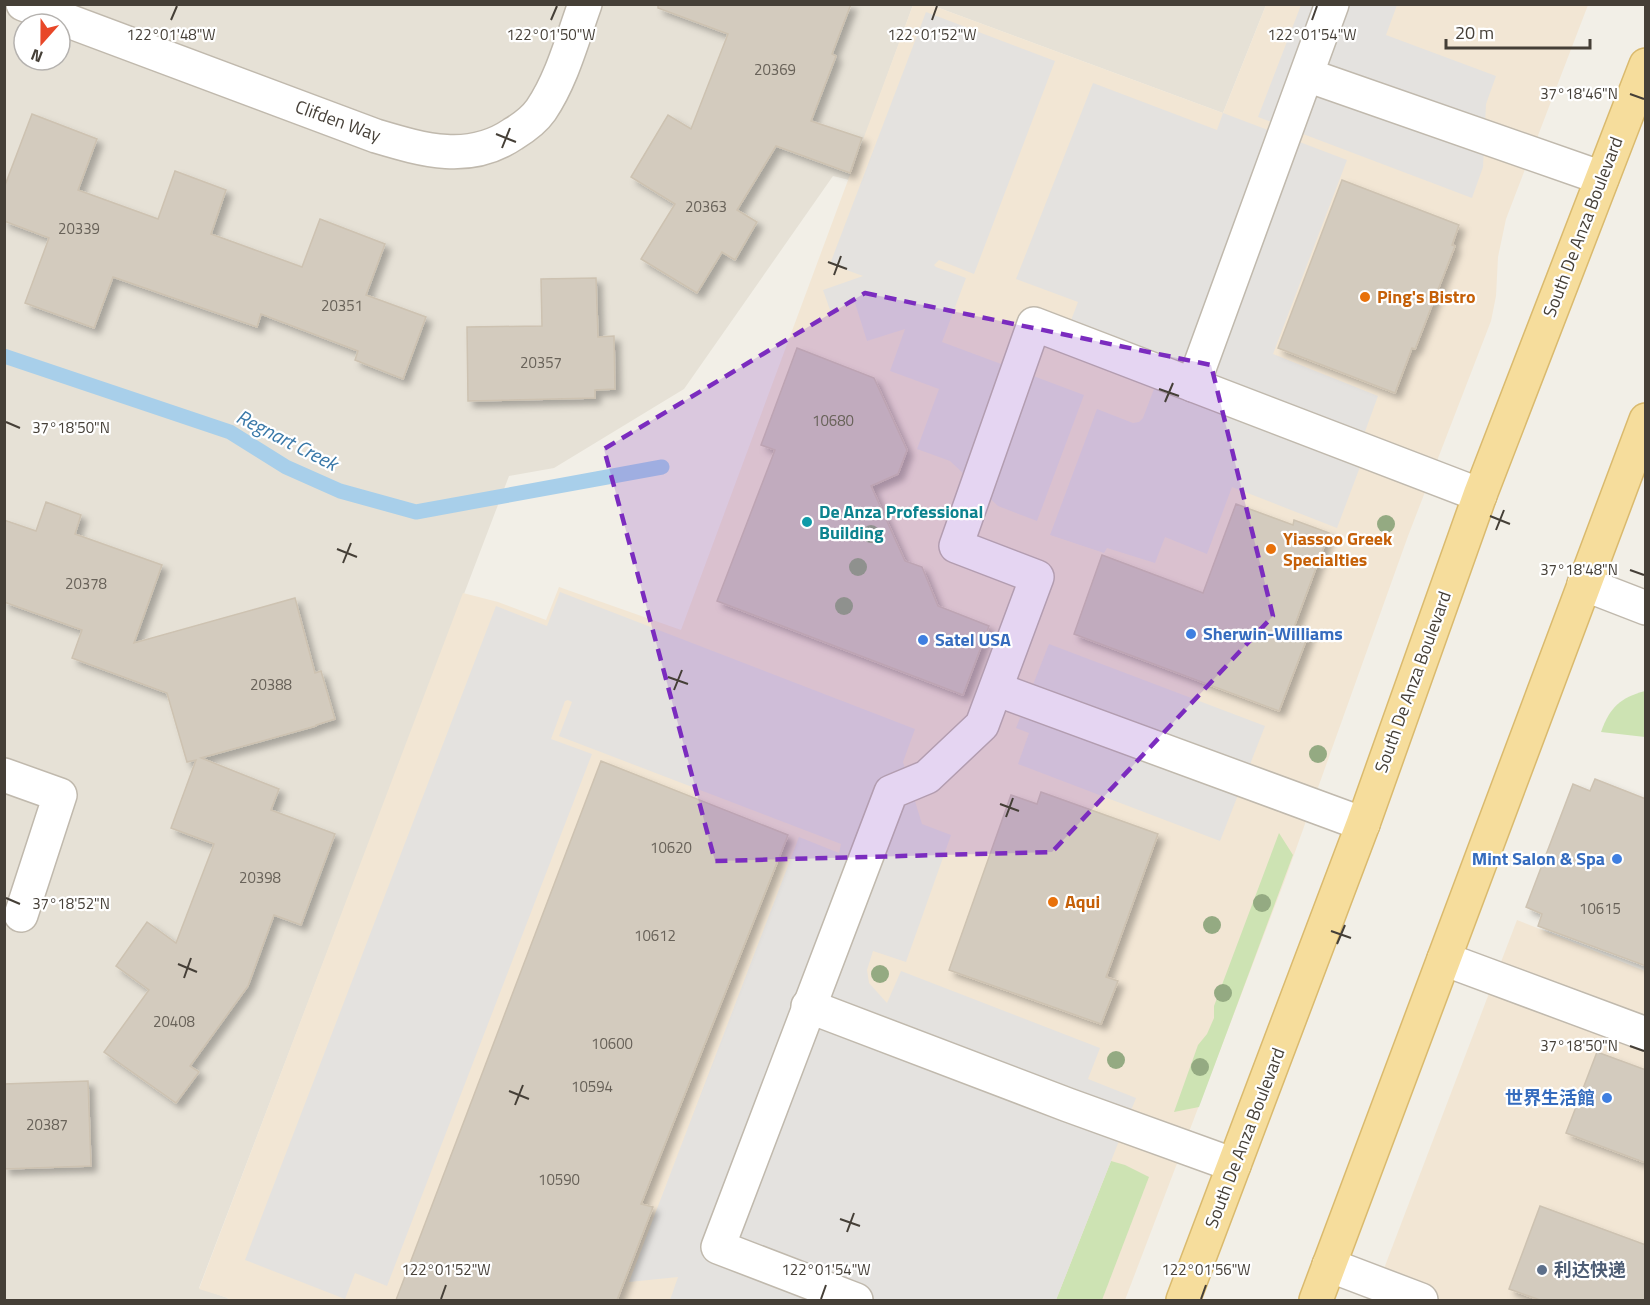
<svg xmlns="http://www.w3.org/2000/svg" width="1650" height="1305" font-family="'Titillium Web','Noto Sans SC',sans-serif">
	<defs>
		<filter id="shadow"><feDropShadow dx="5.5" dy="5.5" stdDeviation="3" flood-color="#0004"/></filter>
	</defs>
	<rect width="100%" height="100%" fill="#f2efe7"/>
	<g fill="#e6e1d6" fill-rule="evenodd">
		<path d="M 5,5 L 913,5 L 849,180 L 833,176 L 684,389 L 554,468 L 509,476 L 199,1288 L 228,1298 L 227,1300 L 5,1300 ZM 24,24 L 60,24 L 60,60 L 24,60 Z"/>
		<polygon points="931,5 1266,5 1223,113"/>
	</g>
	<g fill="#f2e6d4">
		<polygon points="913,5 931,5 1223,113 1266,5 1588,5 1506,219 1498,257 1496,296 1491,321 1408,536 1286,877 1125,1300 227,1300 228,1298 199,1289 463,593 498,602 546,620 559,587 681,630"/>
		<polygon points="1517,920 1645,971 1645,1300 1372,1300"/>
	</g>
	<g fill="#cde3b3">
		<path d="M 1645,691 L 1645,737 L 1601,732 C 1610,707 1620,698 1645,691 Z"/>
		<polygon points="1279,833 1293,855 1199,1107 1174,1112 1198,1045 1207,1034 1214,1018 1214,1006"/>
		<polygon points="1111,1161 1125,1165 1149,1177 1102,1300 1056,1300"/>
	</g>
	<g fill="#e4e2df">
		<polygon points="1301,5 1397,5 1386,35 1496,76 1486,104 1483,167 1472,198 1258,117"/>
		<polygon points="926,12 1055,61 974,274 939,260 934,265 936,267 966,278 942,342 1084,395 1037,521 998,506 950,461 917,449 939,389 890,371 905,329 867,341 855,303 830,310 823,290 863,276 830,264"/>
		<polygon points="1093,83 1217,130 1223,113 1347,160 1273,354 1378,396 1359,448 1366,451 1337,528 1232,487 1207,554 1165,537 1155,563 1107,548 1104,553 1050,535 1097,409 1133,423 1139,422 1143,418 1160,373 1065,336 1078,302 1016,279"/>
		<polygon points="560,592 915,729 903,762 922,824 951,835 906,962 873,951 867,970 869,983 887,1003 901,971 1100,1048 1088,1079 1136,1098 1056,1300 670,1300 678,1277 629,1282 799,837 839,853 841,844 559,736 572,702 568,700 565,701 551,739 592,754 387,1286 355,1273 345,1299 245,1260 496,606 547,626"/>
		<polygon points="1049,644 1265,726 1220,841 1018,764 1029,733 1016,728"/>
	</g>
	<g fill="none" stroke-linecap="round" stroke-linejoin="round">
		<polyline stroke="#a8cfea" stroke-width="15" points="4,356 230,432 286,467 340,491 416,512 662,467"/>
	</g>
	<g fill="#d3cbbe" stroke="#cdc2b1" stroke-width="1.5" filter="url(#shadow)">
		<polygon points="658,4 851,4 832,54 836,56 811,121 862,138 850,173 776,146 737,210 757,222 735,260 722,252 697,293 641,259 675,204 631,177 668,115 691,129 728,34 658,8"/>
		<polygon points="32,114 97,139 78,190 158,219 175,171 226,190 211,234 302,267 320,219 385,244 366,295 426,317 403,379 355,360 358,351 261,314 257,327 113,277 94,328 25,303 49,238 4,221 4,188"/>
		<polygon points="1342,180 1459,225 1452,245 1455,246 1415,349 1412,348 1395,393 1278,348"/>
		<polygon points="596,278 598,337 614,336 615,389 595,390 595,398 468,401 467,327 542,326 541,279"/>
		<polygon points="797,348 874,378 907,450 898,474 871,486 905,561 922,567 938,606 989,626 963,695 717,601 775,450 761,445"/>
		<polygon points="46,502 81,515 75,534 162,565 134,643 295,598 315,673 321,671 335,719 316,725 316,726 201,758 279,789 271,810 335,834 301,925 274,915 248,986 190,1066 199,1072 176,1103 104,1052 149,990 116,966 147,922 176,943 214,844 171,828 196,760 187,762 167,693 72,658 82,630 4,602 4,520 36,531"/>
		<polygon points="1236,504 1293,525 1294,520 1329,533 1294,627 1309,633 1279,711 1074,634 1102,555 1203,593"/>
		<polygon points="601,761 788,835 641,1204 653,1207 617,1300 396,1300"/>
		<polygon points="1595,779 1646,799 1646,966 1538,926 1542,914 1526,907 1573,784 1590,791"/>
		<polygon points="1041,792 1158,834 1106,977 1118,981 1101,1024 949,970 1011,795 1037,804"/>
		<polygon points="1597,1052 1646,1070 1646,1163 1566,1133"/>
		<polygon points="88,1081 91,1166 4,1169 4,1084"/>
		<polygon points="1540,1206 1646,1245 1646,1300 1540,1300 1509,1289"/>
	</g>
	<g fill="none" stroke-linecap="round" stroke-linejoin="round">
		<defs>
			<g id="minor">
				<path d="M 23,4 L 376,136 C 423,150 469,164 513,134 C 523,128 534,120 541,110 C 562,79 572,40 585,4"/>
				<polyline points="1307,75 1602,178"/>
				<polyline points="1193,385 1332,4"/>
				<polyline points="1584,584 1646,608"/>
				<polyline points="996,689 1363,824"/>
				<polyline points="4,775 60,795 21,915"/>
				<polyline points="1444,959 1646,1034"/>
				<polyline points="808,1006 1068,1105 1234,1165"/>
				<polyline points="1329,1265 1421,1300"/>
				<polyline points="856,1300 718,1247 891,792 927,777 982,725 1037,577 956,546 1034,324 1480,495"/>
			</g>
			<g id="major">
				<polyline points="1183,1300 1363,824 1480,495 1646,65"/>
				<polyline points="1316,1300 1646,420"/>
			</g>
		</defs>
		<use href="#minor" stroke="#c0b9ad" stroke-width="36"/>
		<use href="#major" stroke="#daba6e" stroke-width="36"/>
		<use href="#minor" stroke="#fff" stroke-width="33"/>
		<use href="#major" stroke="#f6dd9c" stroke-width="33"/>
	</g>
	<g fill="#94aa82">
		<circle cx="1386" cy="524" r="9"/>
		<circle cx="871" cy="534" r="9"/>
		<circle cx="858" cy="567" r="9"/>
		<circle cx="844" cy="606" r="9"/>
		<circle cx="1318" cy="754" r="9"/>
		<circle cx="1262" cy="903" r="9"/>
		<circle cx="1212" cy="925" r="9"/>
		<circle cx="880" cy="974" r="9"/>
		<circle cx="1223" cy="993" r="9"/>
		<circle cx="1116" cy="1060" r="9"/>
		<circle cx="1200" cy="1067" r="9"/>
	</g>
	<path fill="#7b2cbf" fill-opacity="0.2" stroke="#7b2cbf" stroke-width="4.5" stroke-dasharray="12 8" stroke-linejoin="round" d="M 865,293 L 1211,365 L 1273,616 L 1052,852 L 715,861 L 604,449 Z"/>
	<path fill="none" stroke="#453f37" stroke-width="2" d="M 171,20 L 177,6M 551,20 L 557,6M 932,20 L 937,6M 1312,20 L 1317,6M 1630,94 L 1644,99M 496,134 L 516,142M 502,148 L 510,128M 828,262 L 847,269M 834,275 L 841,256M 1159,389 L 1179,396M 1165,402 L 1173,383M 6,422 L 20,428M 1490,516 L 1510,524M 1496,530 L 1504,510M 337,549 L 357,557M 343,563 L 351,543M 1630,570 L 1644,575M 668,677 L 688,684M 674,690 L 682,670M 1000,804 L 1019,811M 1006,817 L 1013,798M 6,898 L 20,904M 1331,931 L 1351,938M 1337,944 L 1345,925M 178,964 L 197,972M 184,978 L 191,958M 1630,1046 L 1644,1051M 509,1091 L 529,1099M 515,1105 L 523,1085M 840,1219 L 860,1226M 847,1232 L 854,1213M 441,1299 L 446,1285M 821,1299 L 826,1285M 1201,1299 L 1206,1285"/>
	<g fill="#e8710a" stroke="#fff" stroke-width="2">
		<circle cx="1365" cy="297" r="6"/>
		<circle cx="1271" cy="549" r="6"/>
		<circle cx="1053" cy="902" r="6"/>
	</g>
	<circle fill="#0f9aa8" stroke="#fff" stroke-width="2" cx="807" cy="522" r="6"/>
	<g fill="#3f7fe0" stroke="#fff" stroke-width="2">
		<circle cx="1191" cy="634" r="6"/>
		<circle cx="923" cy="640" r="6"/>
		<circle cx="1617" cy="859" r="6"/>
		<circle cx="1607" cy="1098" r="6"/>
	</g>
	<circle fill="#5c6f8a" stroke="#fff" stroke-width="2" cx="1542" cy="1270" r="6"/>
	<g text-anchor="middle" stroke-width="4.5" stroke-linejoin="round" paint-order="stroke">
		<g font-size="15" fill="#686259">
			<text x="775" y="75">20369</text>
			<text x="706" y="212">20363</text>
			<text x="79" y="234">20339</text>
			<text x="342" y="311">20351</text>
			<text x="541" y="368">20357</text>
			<text x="833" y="426">10680</text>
			<text x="86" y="589">20378</text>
			<text x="271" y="690">20388</text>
			<text x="671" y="853">10620</text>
			<text x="260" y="883">20398</text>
			<text x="1600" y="914">10615</text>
			<text x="655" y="941">10612</text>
			<text x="174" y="1027">20408</text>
			<text x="612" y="1049">10600</text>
			<text x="592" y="1092">10594</text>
			<text x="47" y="1130">20387</text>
			<text x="559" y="1185">10590</text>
		</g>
		<g font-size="18" fill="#453f37" stroke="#fff">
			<text transform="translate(338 121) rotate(20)" y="6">Clifden Way</text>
			<text transform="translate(1583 227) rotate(-69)" y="6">South De Anza Boulevard</text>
			<text transform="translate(1413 682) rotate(-70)" y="6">South De Anza Boulevard</text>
			<text transform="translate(1245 1138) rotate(-69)" y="6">South De Anza Boulevard</text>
		</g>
		<g font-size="18" font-weight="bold" fill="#c56008" stroke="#fff" text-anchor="start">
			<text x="1377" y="303">Ping's Bistro</text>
			<text x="1283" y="545">Yiassoo Greek<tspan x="1283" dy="21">Specialties</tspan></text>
			<text x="1065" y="908">Aqui</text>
		</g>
		<g font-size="18" font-weight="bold" fill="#0d838f" stroke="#fff" text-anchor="start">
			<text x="819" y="518">De Anza Professional<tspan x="819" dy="21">Building</tspan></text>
		</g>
		<g font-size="18" font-weight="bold" fill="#366cbe" stroke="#fff" text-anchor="start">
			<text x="1203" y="640">Sherwin-Williams</text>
			<text x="935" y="646">Satel USA</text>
			<text x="1605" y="865" text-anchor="end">Mint Salon &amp; Spa</text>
			<text x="1595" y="1104" text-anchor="end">世界生活館</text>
		</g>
		<g font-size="18" font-weight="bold" fill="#4e5e75" stroke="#fff" text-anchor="start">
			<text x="1554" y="1276">利达快递</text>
		</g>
		<g font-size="20" font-style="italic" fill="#3978a8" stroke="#fff">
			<text transform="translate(287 440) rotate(27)" y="7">Regnart Creek</text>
		</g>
	</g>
	<g font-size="15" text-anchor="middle" fill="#453f37" stroke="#fff" stroke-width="4.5" stroke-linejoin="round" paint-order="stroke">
		<text x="171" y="40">122°01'48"W</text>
		<text x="551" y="40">122°01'50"W</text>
		<text x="932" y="40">122°01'52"W</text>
		<text x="1312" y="40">122°01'54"W</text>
		<text x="1579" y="99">37°18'46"N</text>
		<text x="71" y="433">37°18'50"N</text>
		<text x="1579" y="575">37°18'48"N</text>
		<text x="71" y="909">37°18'52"N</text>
		<text x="1579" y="1051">37°18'50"N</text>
		<text x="446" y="1275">122°01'52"W</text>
		<text x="826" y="1275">122°01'54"W</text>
		<text x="1206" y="1275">122°01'56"W</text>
	</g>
	<rect width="1650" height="1305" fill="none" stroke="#453f37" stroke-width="12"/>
	<g transform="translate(42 42) rotate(201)"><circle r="28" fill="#ffffff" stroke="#b5b2af" stroke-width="1.5"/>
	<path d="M0-4.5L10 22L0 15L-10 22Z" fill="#e84728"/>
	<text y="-9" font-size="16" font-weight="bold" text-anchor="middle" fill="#453f37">N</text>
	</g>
	<path d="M1446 39v9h144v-9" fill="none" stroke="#453f37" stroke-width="3"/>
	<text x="1455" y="39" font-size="18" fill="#453f37" stroke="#ffffff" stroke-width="4.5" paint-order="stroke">20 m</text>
</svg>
